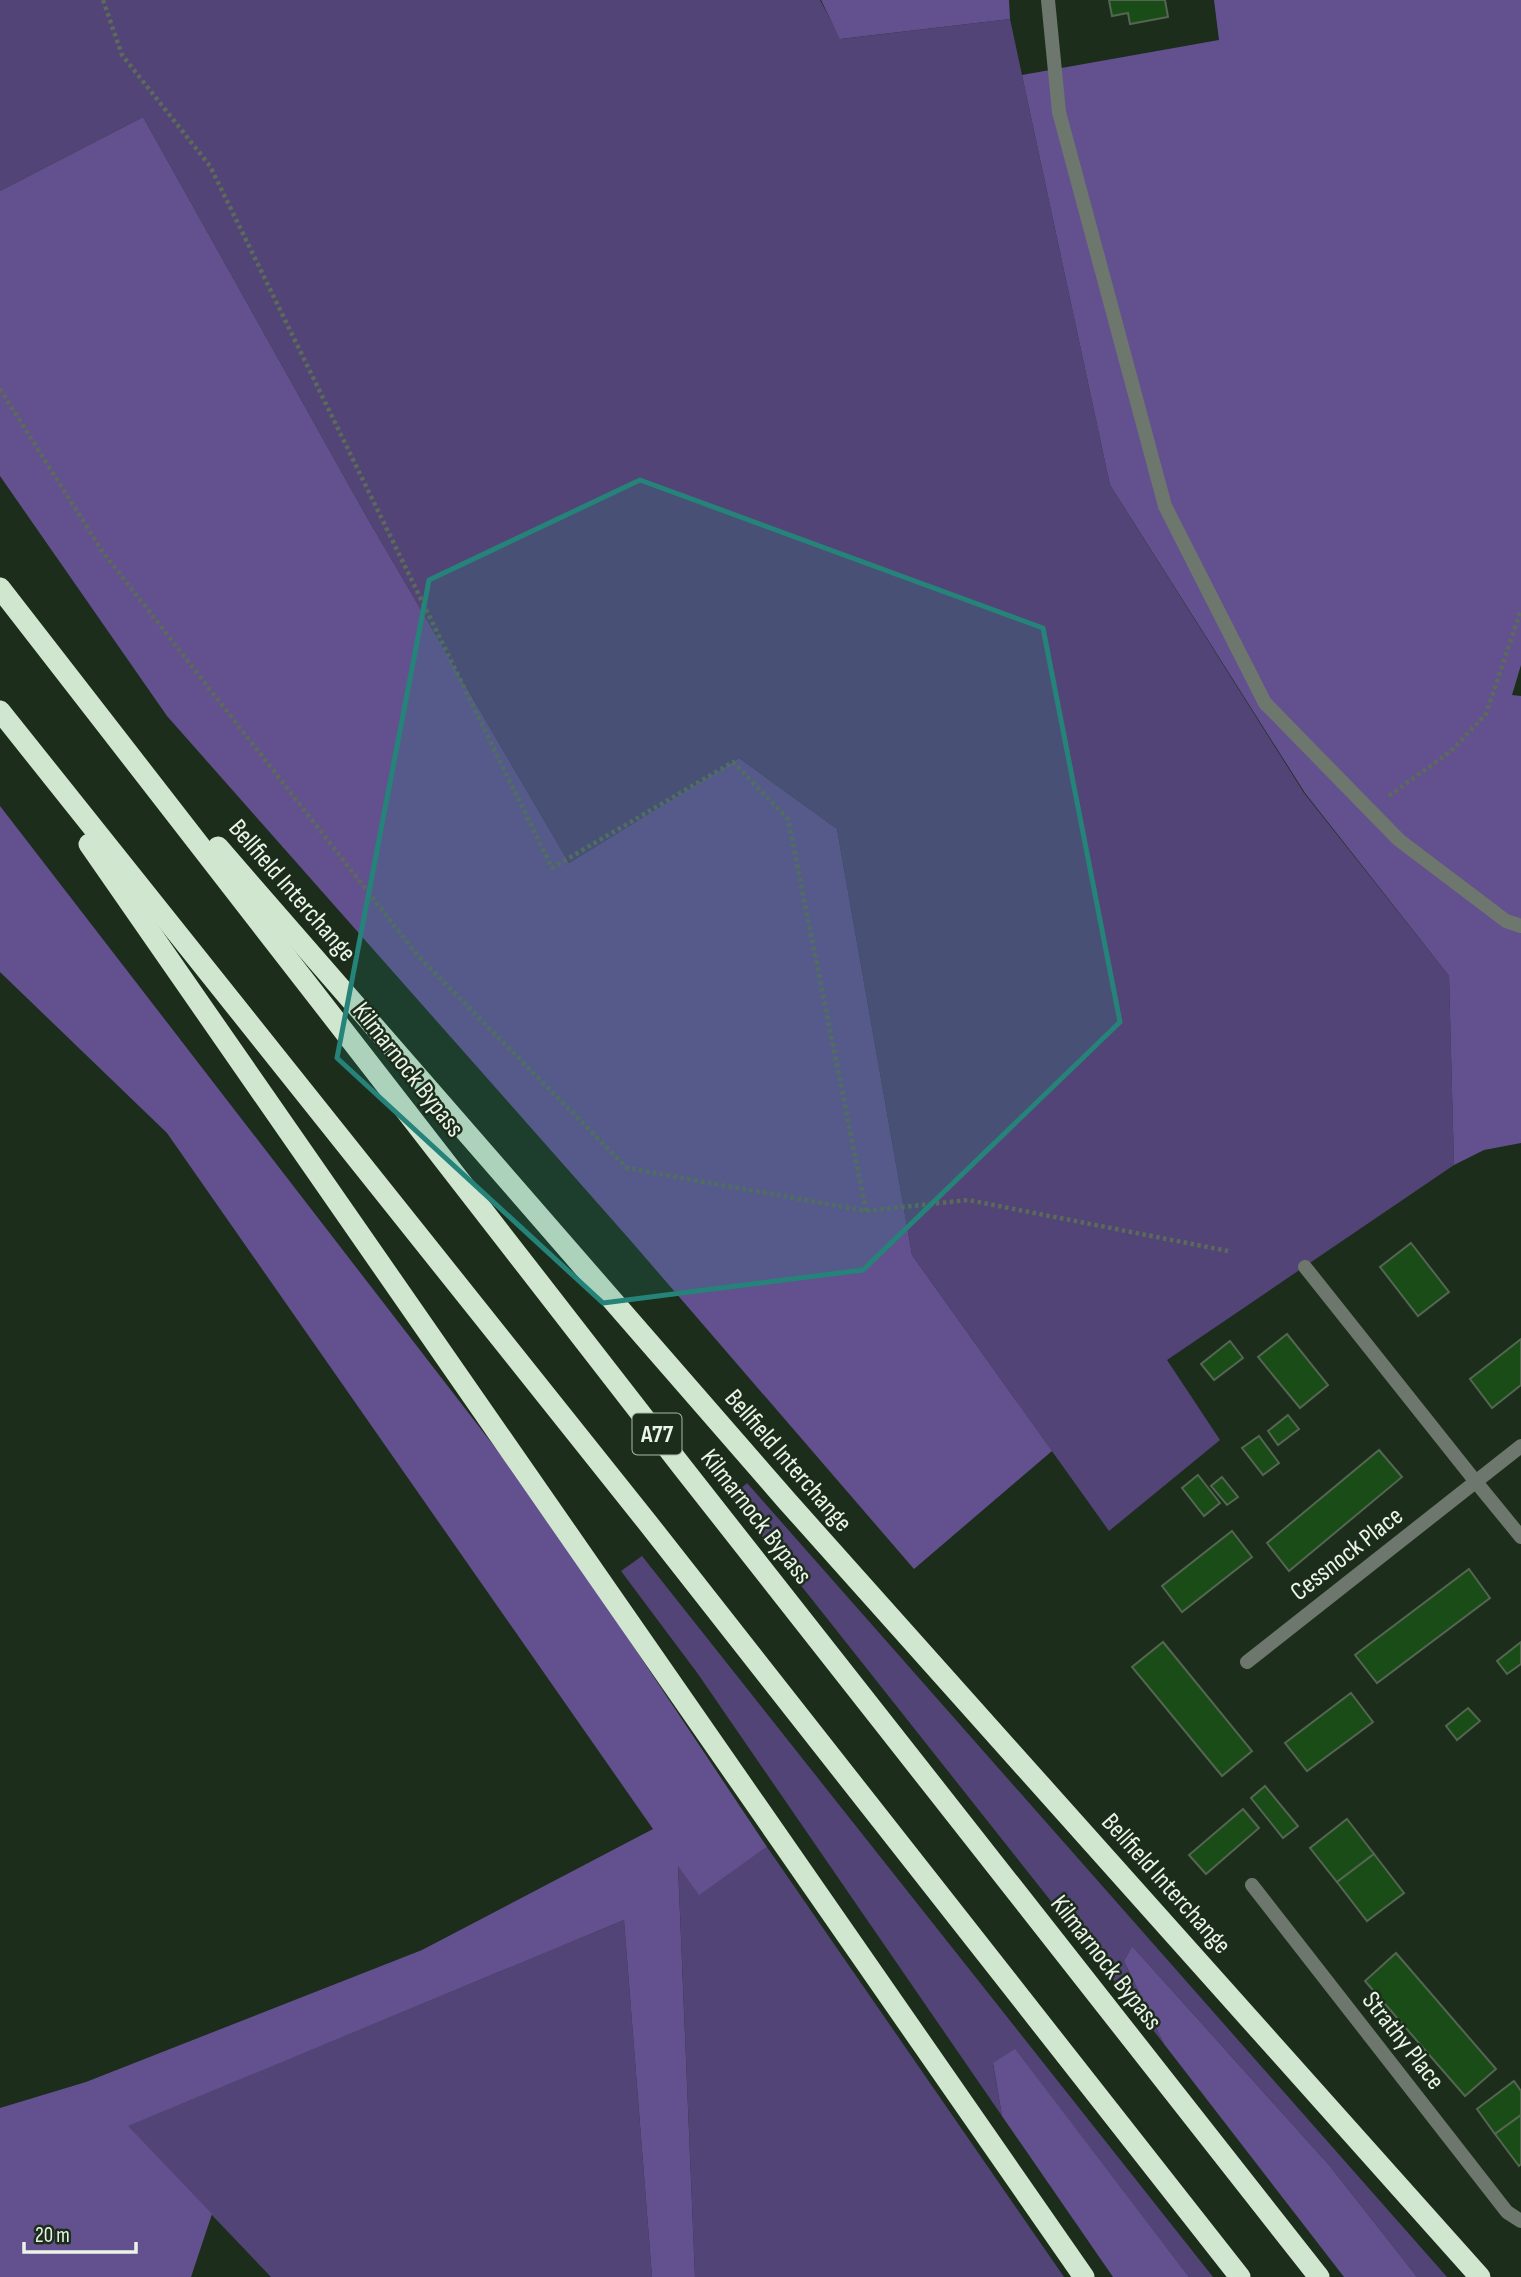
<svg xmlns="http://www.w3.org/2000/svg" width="1521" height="2277" font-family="'Sofia Sans Condensed',sans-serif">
	<rect width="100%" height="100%" fill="#1d2d1b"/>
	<g fill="#524476">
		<polygon points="0,0 820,0 841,39 1010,19 1110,485 1304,793 1449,976 1454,1165 1167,1360 1220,1440 1109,1531 912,1255 837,829 739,758 569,863 365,514 143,117 0,191"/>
		<polygon points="747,1483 1447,2277 1417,2277 1329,2165 1132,1946 1124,1961 1164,2044 731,1497"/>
		<polygon points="642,1556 1213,2277 1189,2277 1015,2050 993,2064 1002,2116 698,1674 621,1571"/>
		<polygon points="767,1847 1064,2277 695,2277 678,1864 699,1894"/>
		<polygon points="624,1920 652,2277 271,2277 127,2126"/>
	</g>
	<g fill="#63518f">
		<polygon points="821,0 1009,0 1010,19 840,39"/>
		<polygon points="1214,0 1521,0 1521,665 1512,695 1521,696 1521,1143 1484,1150 1454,1165 1449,976 1305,793 1110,485 1022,75 1219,40"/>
		<polygon points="143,117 365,514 569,863 739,758 837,829 912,1255 1052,1451 914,1569 631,1241 167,716 0,476 0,191"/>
		<polygon points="0,806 538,1503 767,1847 699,1895 678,1866 695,2277 652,2277 624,1920 128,2126 212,2214 191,2277 0,2277 0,2108 86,2082 422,1950 653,1829 167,1133 0,972"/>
		<polygon points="1132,1946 1329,2165 1417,2277 1344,2277 1164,2044 1124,1961"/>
		<polygon points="1015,2049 1189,2277 1113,2277 1002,2116 993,2063"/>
	</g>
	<g fill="#1a4c17" stroke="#546652" stroke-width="2">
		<polygon points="1109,0 1165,0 1168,17 1130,24 1128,13 1112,16"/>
		<polygon points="1411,1243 1449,1292 1418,1316 1380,1267"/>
		<polygon points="1287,1334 1328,1385 1300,1408 1258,1357"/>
		<polygon points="1521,1339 1521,1385 1492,1408 1470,1379"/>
		<polygon points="1230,1341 1243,1358 1214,1380 1201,1364"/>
		<polygon points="1288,1415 1299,1429 1278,1445 1268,1431"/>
		<polygon points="1259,1436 1279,1463 1263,1475 1242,1448"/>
		<polygon points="1379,1450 1402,1477 1289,1571 1267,1543"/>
		<polygon points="1198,1475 1220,1503 1204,1516 1182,1488"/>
		<polygon points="1222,1477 1238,1497 1227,1505 1211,1486"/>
		<polygon points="1232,1531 1252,1557 1182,1612 1162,1586"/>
		<polygon points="1469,1569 1490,1598 1377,1683 1355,1655"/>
		<polygon points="1163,1642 1252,1751 1222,1776 1132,1667"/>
		<polygon points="1521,1642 1521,1664 1507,1674 1497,1661"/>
		<polygon points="1351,1693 1373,1722 1307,1771 1285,1743"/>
		<polygon points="1468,1708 1480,1721 1457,1740 1446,1726"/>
		<polygon points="1265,1786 1298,1826 1283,1838 1251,1798"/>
		<polygon points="1243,1809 1259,1828 1206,1874 1189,1855"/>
		<polygon points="1347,1819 1374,1854 1337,1882 1310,1848"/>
		<polygon points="1374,1854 1404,1893 1367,1921 1337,1882"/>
		<polygon points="1396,1953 1496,2069 1465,2096 1365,1981"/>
		<polygon points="1514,2081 1521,2091 1521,2115 1495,2134 1477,2109"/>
		<polygon points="1521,2115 1521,2164 1519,2166 1495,2134"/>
	</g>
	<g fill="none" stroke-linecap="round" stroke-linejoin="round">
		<g stroke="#5c6a5a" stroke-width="4.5" stroke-dasharray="3.5 3.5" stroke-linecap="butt">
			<polyline points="103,0 122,55 210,166 552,868 733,762 788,819 866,1211"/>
			<polyline points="0,389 102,551 418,956 627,1168 866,1211 968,1200 1228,1251"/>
			<polyline points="1389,796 1451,751 1486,714 1521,610"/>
		</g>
		<g stroke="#6e776d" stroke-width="14">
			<polyline points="1048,0 1059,112 1165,506 1265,703 1399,840 1506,921 1521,926"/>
			<polyline points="1305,1267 1476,1482"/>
		</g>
		<g stroke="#6e776d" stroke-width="14">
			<polyline points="1476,1482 1521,1537"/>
			<polyline points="1247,1662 1521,1446"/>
			<polyline points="1252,1885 1507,2212 1521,2221"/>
		</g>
		<g stroke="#d0e6ce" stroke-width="21">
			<polyline points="0,588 683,1468 1319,2277"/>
			<polyline points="0,711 647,1522 1240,2277"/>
			<polyline points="89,844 1084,2277"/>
			<polyline points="218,847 787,1501 1480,2277"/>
		</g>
	</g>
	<path fill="#25837a" fill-opacity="0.2" stroke="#25837a" stroke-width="5" stroke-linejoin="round" d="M 640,480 L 1043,628 L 1120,1022 L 863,1270 L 603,1303 L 337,1058 L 429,580 Z"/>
	<g text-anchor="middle" stroke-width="5" stroke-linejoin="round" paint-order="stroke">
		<rect fill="#1d2d1b" stroke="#acb8aa" stroke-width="2" x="632.5" y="1413.5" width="49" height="41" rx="5"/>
		<g font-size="24" font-weight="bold" fill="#eaf4e8">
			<text x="657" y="1442">A77</text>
		</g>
		<g font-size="26" fill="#eaf4e8" stroke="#1d2d1b">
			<text transform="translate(293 890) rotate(49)" y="9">Bellfield Interchange</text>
			<text transform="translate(409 1069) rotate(52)" y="9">Kilmarnock Bypass</text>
			<text transform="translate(789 1460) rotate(49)" y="9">Bellfield Interchange</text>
			<text transform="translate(757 1516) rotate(52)" y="9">Kilmarnock Bypass</text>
			<text transform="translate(1346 1553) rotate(-38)" y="9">Cessnock Place</text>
			<text transform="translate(1167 1883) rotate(48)" y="9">Bellfield Interchange</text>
			<text transform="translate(1107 1962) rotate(52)" y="9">Kilmarnock Bypass</text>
			<text transform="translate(1404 2040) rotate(52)" y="9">Strathy Place</text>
		</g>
	</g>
	<path d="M24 2242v10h112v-10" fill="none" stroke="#eaf4e8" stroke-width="3.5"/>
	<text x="35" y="2242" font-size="21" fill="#eaf4e8" stroke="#1d2d1b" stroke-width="5" paint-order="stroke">20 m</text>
</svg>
